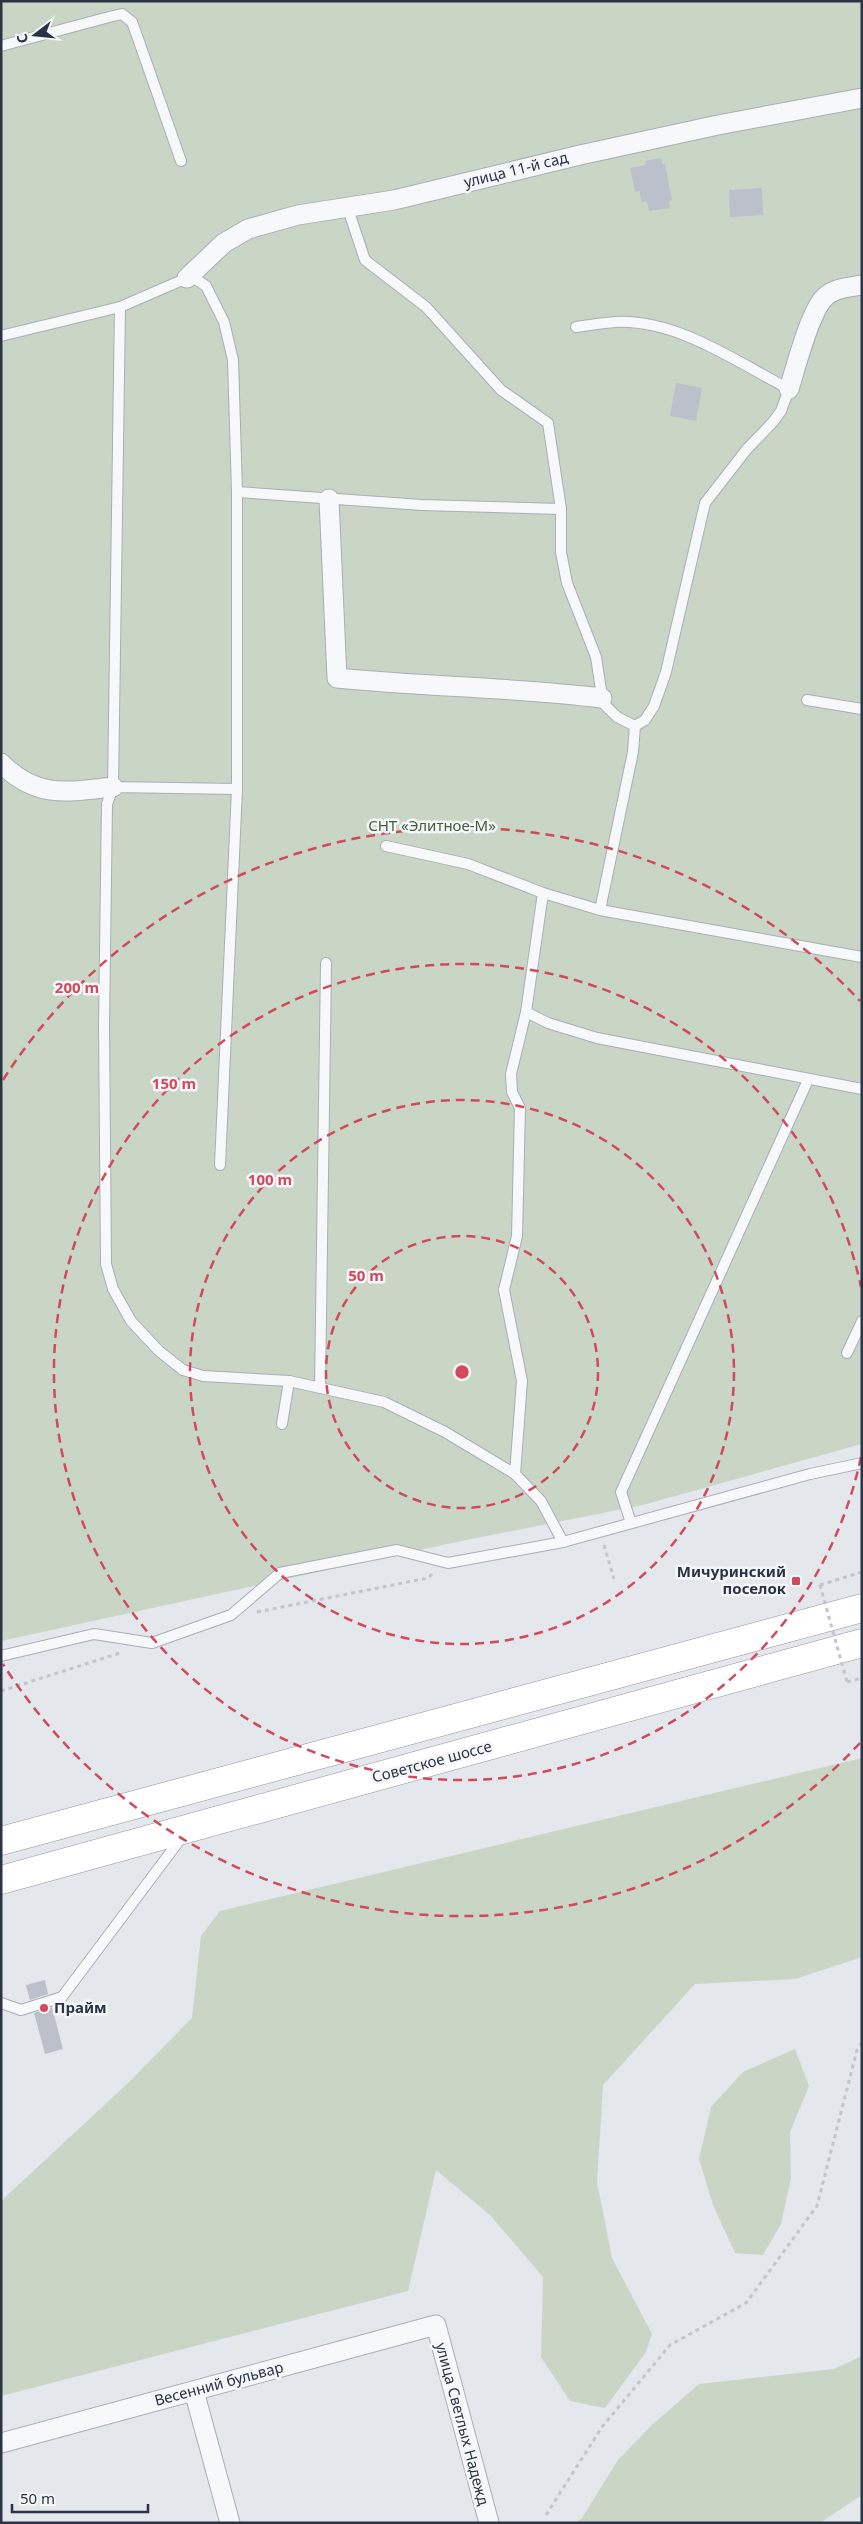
<svg xmlns="http://www.w3.org/2000/svg" width="863" height="2524" font-family="'Noto Sans',sans-serif">
	<rect width="100%" height="100%" fill="#e4e7ec"/>
	<g fill="#c9d6c5">
		<polygon points="1,1 862,1 862,1444 643,1505 461,1541 1,1641"/>
		<polygon points="862,1758 862,1957 795,1979 695,1984 603,2085 597,2182 612,2258 652,2334 646,2352 605,2408 570,2401 541,2357 543,2277 490,2215 436,2170 408,2291 1,2396 1,2201 127,2084 192,2018 201,1936 220,1911"/>
		<polygon points="795,2049 809,2086 790,2132 791,2178 781,2224 763,2255 735,2253 713,2205 699,2159 711,2107 743,2072"/>
		<polygon points="862,2356 862,2495 820,2523 575,2523 582,2518 618,2460 653,2424 699,2384 834,2369"/>
	</g>
	<g fill="#bbc0ca">
		<polygon points="661,158 662,164 665,164 672,200 669,201 670,208 649,211 647,201 641,202 640,191 635,192 630,168 646,165 645,161"/>
		<polygon points="762,188 763,215 730,217 729,190"/>
		<polygon points="676,383 702,388 696,421 670,416"/>
		<polygon points="45,1980 48,1994 30,2000 26,1985"/>
		<polygon points="52,2007 63,2049 45,2054 34,2013"/>
	</g>
	<g fill="none" stroke-linecap="round" stroke-linejoin="round">
		<defs>
			<g id="lane">
				<polyline points="1,46 109,17 122,14 132,22 136,33 181,161"/>
				<path d="M 348,209 L 365,260 L 426,307 L 501,390 L 548,423 L 561,509 L 561,552 L 567,583 L 596,657 L 603,703 L 617,717 L 635,726 L 645,720 L 654,706 L 666,672 L 705,503 L 747,449 L 773,422 L 781,411 L 789,389 C 735,361 677,319 615,322 C 602,323 589,325 576,327"/>
				<polyline points="1,336 120,307"/>
				<polyline points="237,492 422,505 561,509"/>
				<polyline points="807,700 862,709"/>
				<polyline points="113,787 237,789 237,492 233,360 224,322 206,286 197,280 187,278 120,307 113,787 107,804 104,1026 106,1264 113,1289 131,1321 159,1351 183,1370 203,1376 289,1381 384,1402 445,1432 515,1474"/>
				<polyline points="386,846 468,864 543,893 600,910 862,957"/>
				<polyline points="543,893 526,1012 511,1074 512,1092 520,1108 517,1236 504,1290 522,1381 515,1474 541,1501 563,1542"/>
				<polyline points="600,910 633,752 635,726"/>
				<polyline points="526,1012 548,1023 597,1038 862,1089"/>
				<polyline points="220,1165 237,789"/>
				<polyline points="847,1353 862,1321"/>
				<polyline points="320,1388 326,963"/>
				<polyline points="282,1424 289,1381"/>
				<polyline points="631,1523 621,1492 808,1080"/>
				<polyline points="1,1656 94,1634 152,1643 231,1615 280,1573 397,1550 448,1563 563,1542 810,1474 862,1463"/>
				<polyline points="1,2003 21,2010 62,1997 182,1837"/>
			</g>
			<g id="street">
				<polyline points="187,278 224,243 248,229 298,215 394,200 580,155 718,125 862,98"/>
				<path d="M 789,389 C 796,367 810,311 825,297 C 834,288 850,287 862,285"/>
				<path d="M 329,499 L 337,678 C 426,687 514,687 602,698"/>
				<path d="M 1,763 C 36,799 68,792 113,787"/>
				<polyline points="194,2391 230,2523"/>
				<polyline points="1,2443 436,2325 489,2523"/>
			</g>
			<g id="highway">
				<polyline points="1,1841 862,1608"/>
				<polyline points="1,1880 862,1643"/>
			</g>
		</defs>
		<use href="#lane" stroke="#a9aeb7" stroke-width="12"/>
		<use href="#street" stroke="#a9aeb7" stroke-width="21"/>
		<use href="#highway" stroke="#8b94a3" stroke-width="29"/>
		<g stroke="#c2c5cb" stroke-width="3" stroke-dasharray="4 4" stroke-linecap="butt">
			<polyline points="604,1545 614,1579"/>
			<polyline points="820,1585 862,1572"/>
			<polyline points="257,1612 428,1578 433,1573"/>
			<polyline points="847,1682 862,1678"/>
			<polyline points="1,1691 120,1653"/>
			<polyline points="546,2515 602,2427 670,2345 746,2303 817,2206 857,2050 862,2042"/>
		</g>
		<use href="#lane" stroke="#f7f8fa" stroke-width="10"/>
		<use href="#street" stroke="#f7f8fa" stroke-width="19"/>
		<use href="#highway" stroke="#fff" stroke-width="28"/>
		<polyline stroke="#c2c5cb" stroke-width="3" stroke-dasharray="4 4" stroke-linecap="butt" points="820,1585 847,1682"/>
	</g>
	<g fill="none" stroke="#d1495b" stroke-width="2.5" stroke-dasharray="9 6">
		<circle cx="462" cy="1372" r="136"/>
		<circle cx="462" cy="1372" r="272"/>
		<path d="M861 1457A408 408 0 1 1 861 1287"/>
		<path d="M860 1743A544 544 0 0 1 3 1664M3 1080A544 544 0 0 1 860 1001"/>
	</g>
	<g fill="#d1495b" stroke="#f4f6f9" stroke-width="2">
		<rect x="791" y="1576" width="10" height="10" rx="2.5"/>
		<circle cx="44" cy="2008" r="5"/>
	</g>
	<g text-anchor="middle" stroke-width="5" stroke-linejoin="round" paint-order="stroke">
		<g font-size="15" fill="#2b3445" stroke="#f4f6f9">
			<text transform="translate(516 170) rotate(-14)" y="5">улица 11-й сад</text>
			<text transform="translate(432 1762) rotate(-15)" y="5">Советское шоссе</text>
			<text transform="translate(219 2384) rotate(-15)" y="5">Весенний бульвар</text>
			<text transform="translate(462 2424) rotate(75)" y="5">улица Светлых Надежд</text>
		</g>
		<g font-size="15" fill="#3f6138" stroke="#f4f6f9">
			<text x="432" y="831">СНТ «Элитное-М»</text>
		</g>
		<g font-size="15" font-weight="bold" fill="#2b3445" stroke="#f4f6f9" text-anchor="end">
			<text x="786" y="1577">Мичуринский<tspan x="786" dy="17">поселок</tspan></text>
			<text x="54" y="2013" text-anchor="start">Прайм</text>
		</g>
	</g>
	<circle cx="462" cy="1372" r="8" fill="#d1495b" stroke="#f4f6f9" stroke-width="2.5"/>
	<g font-size="15" text-anchor="middle" font-weight="bold" fill="#d1495b" stroke="#f4f6f9" stroke-width="5" stroke-linejoin="round" paint-order="stroke">
		<text x="77" y="993">200 m</text>
		<text x="174" y="1089">150 m</text>
		<text x="270" y="1185">100 m</text>
		<text x="366" y="1281">50 m</text>
	</g>
	<rect width="863" height="2524" fill="none" stroke="#2b3445" stroke-width="5"/>
	<g transform="translate(35 35) rotate(254)" stroke="#f4f6f9" stroke-width="4" paint-order="stroke">
	<path d="M0-4L9 19L0 12L-9 19Z" fill="#2b3445"/>
	<text y="-8" font-size="14" font-weight="bold" text-anchor="middle" fill="#2b3445">С</text>
	</g>
	<path d="M12 2504v8h136v-8" fill="none" stroke="#2b3445" stroke-width="2.5"/>
	<text x="20" y="2504" font-size="15" fill="#2b3445" stroke="#f4f6f9" stroke-width="4" paint-order="stroke">50 m</text>
</svg>
